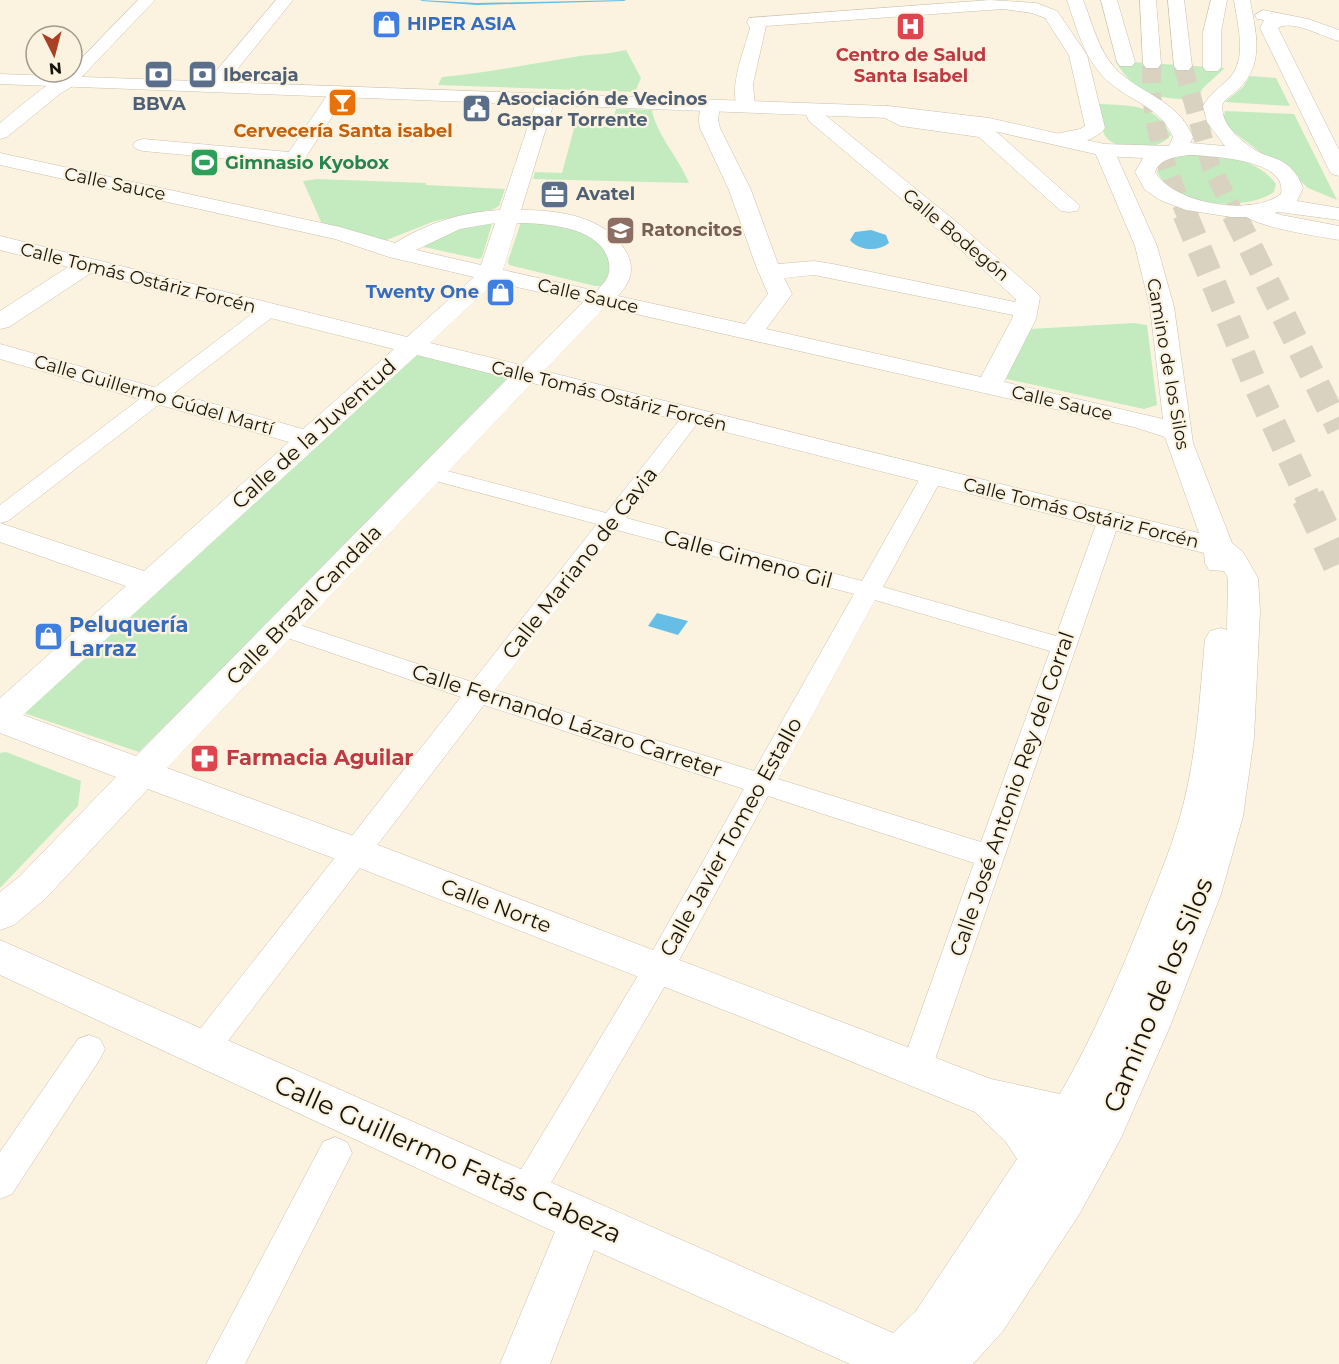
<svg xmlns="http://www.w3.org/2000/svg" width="1339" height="1364" font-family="Montserrat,sans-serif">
	<rect width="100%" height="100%" fill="#fbf3df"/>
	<g fill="#c3ebbf">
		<path d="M 626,50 L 641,78 L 635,92 L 438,85 L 442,77 C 489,73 534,63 580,56 C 596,54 610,54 626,50 Z"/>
		<path d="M 1115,61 L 1225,68 L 1203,88 L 1196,100 C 1157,98 1138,97 1115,61 Z"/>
		<polygon points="1250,76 1276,78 1290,106 1225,102 1243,87"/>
		<path d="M 1098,104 C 1131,106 1153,102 1171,135 C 1159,151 1124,152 1109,140 C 1100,133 1100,114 1098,104 Z"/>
		<path d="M 616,109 L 652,110 C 655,132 680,160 689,183 L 533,179 L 535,172 L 562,173 L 575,125 L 611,127 Z"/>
		<polygon points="1225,111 1294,114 1337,200 1308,188 1283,165 1260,152 1231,130 1223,120"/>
		<path d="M 1198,154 C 1227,157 1258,159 1276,184 L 1274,192 C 1245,213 1171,206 1157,171 C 1165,157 1183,156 1198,154 Z"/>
		<polygon points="317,179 426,183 426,185 505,189 499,206 494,209 435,221 384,241 322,224 303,181"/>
		<polygon points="489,222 492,224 482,257 479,259 419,246 448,230"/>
		<path d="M 521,222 C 546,224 592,226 607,251 C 610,256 611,263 613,269 L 603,286 L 595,286 L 509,265 L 508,261 Z"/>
		<polygon points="1134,323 1147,325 1157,405 1144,409 1002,378 1030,329"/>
		<polygon points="412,353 512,379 139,752 21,712"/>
		<polygon points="6,752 81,781 78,806 0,888 0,753"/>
	</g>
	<g fill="#66bee7">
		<path d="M 871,230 L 886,235 L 889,243 C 878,252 859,251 850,240 L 855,232 Z"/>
		<polygon points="657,613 688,621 678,635 648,626"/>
	</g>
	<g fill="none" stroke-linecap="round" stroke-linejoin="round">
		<polygon fill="#66bee7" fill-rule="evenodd" points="420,0 477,3 626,0 624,1 477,5 422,1"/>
		<g stroke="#d9d2c0" stroke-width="19" stroke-dasharray="19 10" stroke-linecap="butt">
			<path d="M 1152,64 C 1148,120 1165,165 1186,215"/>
			<polyline points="1183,66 1211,166 1235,215"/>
		</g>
		<g stroke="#d9d2c0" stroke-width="25" stroke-dasharray="25 13" stroke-linecap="butt">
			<polyline points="1185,214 1255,384 1308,498"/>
			<polyline points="1234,214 1339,429"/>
		</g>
		<polyline stroke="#d9d2c0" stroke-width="33" stroke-dasharray="33 16" stroke-linecap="butt" points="1308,497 1339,564"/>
		<defs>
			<g id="pedestrian">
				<polygon points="268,305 275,307 277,311 275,315 8,521 0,523 0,505 261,307"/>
				<path d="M 692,411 L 699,413 L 702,417 L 626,518 L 862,581 L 924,471 L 932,470 L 940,471 L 943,476 L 883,587 L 1056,636 L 1098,519 L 1101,514 L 1109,512 L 1117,514 L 1120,519 L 928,1080 L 916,1085 L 904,1080 L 900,1070 L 974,863 L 768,796 L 670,977 L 537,1207 L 525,1212 L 513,1207 L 507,1195 L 513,1183 L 648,959 L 744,789 L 484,705 L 215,1058 L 204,1062 L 193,1058 L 188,1048 L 193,1038 L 461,697 L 273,633 L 270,627 L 273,621 L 282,619 L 472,682 L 597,524 L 424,478 L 421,473 L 424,468 L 432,467 L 606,513 L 685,413 ZM 617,530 L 854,594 L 754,771 L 495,690 ZM 875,600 L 1050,651 L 981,842 L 778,779 Z"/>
				<polygon points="89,1035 100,1039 105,1049 100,1059 12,1194 0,1199 0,1152 78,1039"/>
				<polygon points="335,1137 347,1142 352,1153 245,1364 206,1364 323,1142"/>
			</g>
			<g id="minor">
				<path d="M 138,0 L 155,0 L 73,86 L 61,93 L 7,137 L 0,139 L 0,123 C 14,112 58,73 72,72 L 72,68 Z"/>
				<polygon points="276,0 293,0 220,91 206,91 204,87 206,83"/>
				<path d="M 990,0 L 1036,3 L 1057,11 L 1087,55 L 1105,128 C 1095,142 1066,147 1051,143 L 1048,139 L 1051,135 L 1080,129 L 1085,126 L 1069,55 L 1045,18 L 1032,13 L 1003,9 L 766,26 L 753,84 L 755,106 L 753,110 L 739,110 C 727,91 745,48 750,28 L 747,22 L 749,18 Z"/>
				<path d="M 1263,10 L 1308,19 L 1339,30 L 1339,41 C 1322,37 1293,19 1278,28 L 1339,150 L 1339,176 L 1332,174 L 1329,170 L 1260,28 L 1264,20 L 1257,19 L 1255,15 Z"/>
				<polygon points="339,86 346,88 348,92 302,163 295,165 143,151 136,149 133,145 136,141 143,139 289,152 332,88"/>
				<path d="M 546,93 L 553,95 L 555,99 L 521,210 C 559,210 604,216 625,250 C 636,268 631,281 618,296 L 745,324 L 768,294 L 756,266 L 729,190 L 700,128 C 698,119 699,109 704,101 L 718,101 L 720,105 L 718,120 L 720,128 L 751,190 L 778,264 L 814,261 L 833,264 L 1015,302 L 1016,299 L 943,234 L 809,121 L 803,108 L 806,104 L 820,104 L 825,115 L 959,224 L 1036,292 L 1040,297 L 1036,319 L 1004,382 L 1163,419 L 1150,307 L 1135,246 L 1094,150 L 1097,146 L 1111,146 L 1114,150 L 1157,246 L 1174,307 L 1193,443 L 1232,543 L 1243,552 L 1258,578 L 1260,611 L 1254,738 L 1243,816 L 1221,894 L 1171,1024 L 1121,1138 L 1080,1213 L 1003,1331 L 973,1364 L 850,1364 L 594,1250 L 550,1364 L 500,1364 L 555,1232 L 0,975 L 0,940 L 893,1333 L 916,1311 L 1017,1159 L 1006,1142 L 975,1112 L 752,1021 L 344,862 L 148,789 L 45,899 L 14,925 L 0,930 L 0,892 L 19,877 L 116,777 L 0,733 L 0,698 L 126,586 L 0,542 L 0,523 L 144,571 L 289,442 L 0,359 L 0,344 L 303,429 L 394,349 L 91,273 L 9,327 L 0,329 L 0,311 L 68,267 L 0,250 L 0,236 L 407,337 L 474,277 L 389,257 L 335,239 L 0,165 L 0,153 L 340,227 L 395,243 C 427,223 462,212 500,210 L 537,99 L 539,95 ZM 495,223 L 481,265 L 416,250 L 460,229 ZM 517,223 C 546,223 603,227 609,263 C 611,276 605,283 596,291 L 503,270 ZM 814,275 L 1013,315 L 1012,319 L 981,377 L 766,329 L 792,294 L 784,278 ZM 495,282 L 583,302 L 521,365 L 430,343 ZM 605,307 L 1134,427 L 1165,437 L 1199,533 L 544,371 ZM 417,355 L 508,378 L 136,756 L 23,715 ZM 532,383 L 1204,553 L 1205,563 L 1209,570 L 1224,571 L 1228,578 L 1227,630 L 1221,628 L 1210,631 L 1205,639 C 1200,695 1197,751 1183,806 C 1174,841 1160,875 1146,909 C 1121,973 1094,1035 1060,1094 L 991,1079 L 370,842 L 167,768 Z"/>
				<polygon points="888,106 913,117 992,128 1080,206 1077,211 1069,212 1061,211 979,137 901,126 881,116 878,112 881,108"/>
				<path d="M 1250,205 L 1281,215 L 1339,226 L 1339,240 C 1318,236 1250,227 1239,211 L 1242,206 Z"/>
			</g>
			<path id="primary" d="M 1067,0 L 1083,0 C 1092,22 1098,49 1114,67 C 1141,96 1176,97 1193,137 L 1190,143 L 1225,146 L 1207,122 L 1203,106 C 1210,93 1223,86 1232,75 C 1247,55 1237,22 1234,0 L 1250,0 C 1255,28 1264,59 1244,83 C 1238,91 1229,96 1223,103 C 1218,123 1242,142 1257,151 C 1265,156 1275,157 1283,162 C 1293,168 1299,177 1303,188 L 1297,201 L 1339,208 L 1339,220 L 1279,212 L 1253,217 L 1231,217 L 1186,210 L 1160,200 L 1145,190 L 1135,172 L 1143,158 L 1104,156 L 989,130 L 888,118 L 0,84 L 0,74 L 888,106 L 989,118 L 1104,144 L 1169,146 L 1173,137 C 1162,108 1132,102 1110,83 C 1085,62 1077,29 1067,0 ZM 1189,155 C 1211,156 1288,159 1281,194 C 1252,217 1174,204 1155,172 C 1160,158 1176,157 1189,155 Z"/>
			<g id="motorway">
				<polygon points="1101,0 1117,0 1135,62 1132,66 1120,66 1117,62"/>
				<polygon points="1140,0 1156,0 1161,64 1158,68 1146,68 1143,64"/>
				<polygon points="1168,0 1184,0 1192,66 1189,70 1177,70 1174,66"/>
				<polygon points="1211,0 1227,0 1221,32 1221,67 1218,71 1206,71 1203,67 1203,32"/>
			</g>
		</defs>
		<use href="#pedestrian" stroke="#c9c1ae" stroke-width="1"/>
		<use href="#minor" stroke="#c9c1ae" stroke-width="1"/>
		<use href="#primary" stroke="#c9c1ae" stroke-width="1"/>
		<use href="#motorway" stroke="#c9c1ae" stroke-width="1"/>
		<use href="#pedestrian" fill="#fff" fill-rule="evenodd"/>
		<use href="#minor" fill="#fff" fill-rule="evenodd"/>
		<use href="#primary" fill="#fff" fill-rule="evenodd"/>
		<use href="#motorway" fill="#fff" fill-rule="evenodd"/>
	</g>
	<defs>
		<symbol id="shop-square" viewBox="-11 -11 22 22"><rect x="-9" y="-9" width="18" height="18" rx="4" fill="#3f7fe0" stroke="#fbf3df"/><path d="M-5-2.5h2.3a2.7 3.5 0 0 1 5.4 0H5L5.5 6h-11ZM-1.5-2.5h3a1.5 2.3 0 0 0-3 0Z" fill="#fff"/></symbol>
		<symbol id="hospital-square" viewBox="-11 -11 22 22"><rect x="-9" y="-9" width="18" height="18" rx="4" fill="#e0444e" stroke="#fbf3df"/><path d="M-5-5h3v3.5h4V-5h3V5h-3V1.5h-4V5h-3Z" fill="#fff"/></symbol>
		<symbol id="bank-square" viewBox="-11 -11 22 22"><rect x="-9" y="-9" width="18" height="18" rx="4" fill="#5c6f8a" stroke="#fbf3df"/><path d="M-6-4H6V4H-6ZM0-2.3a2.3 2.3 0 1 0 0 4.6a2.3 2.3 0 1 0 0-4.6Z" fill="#fff"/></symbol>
		<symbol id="bar-square" viewBox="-11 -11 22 22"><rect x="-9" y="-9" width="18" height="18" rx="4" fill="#e8710a" stroke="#fbf3df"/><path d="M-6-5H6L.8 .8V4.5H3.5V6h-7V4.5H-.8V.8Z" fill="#fff"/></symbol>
		<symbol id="civic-square" viewBox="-11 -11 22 22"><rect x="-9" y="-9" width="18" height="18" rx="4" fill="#5c6f8a" stroke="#fbf3df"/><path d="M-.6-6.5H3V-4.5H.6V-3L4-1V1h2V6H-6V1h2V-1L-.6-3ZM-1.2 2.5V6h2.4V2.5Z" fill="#fff"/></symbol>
		<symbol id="stadium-square" viewBox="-11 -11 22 22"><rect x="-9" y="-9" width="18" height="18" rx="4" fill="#2e9e5b" stroke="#fbf3df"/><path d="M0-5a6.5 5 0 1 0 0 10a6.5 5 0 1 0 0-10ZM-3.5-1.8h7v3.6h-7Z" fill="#fff"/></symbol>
		<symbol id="office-square" viewBox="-11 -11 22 22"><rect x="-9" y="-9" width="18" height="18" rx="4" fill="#5c6f8a" stroke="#fbf3df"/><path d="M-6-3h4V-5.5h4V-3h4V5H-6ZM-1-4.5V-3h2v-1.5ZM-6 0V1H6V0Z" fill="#fff"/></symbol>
		<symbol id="school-square" viewBox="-11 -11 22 22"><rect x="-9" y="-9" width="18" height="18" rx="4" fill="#8d6e63" stroke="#fbf3df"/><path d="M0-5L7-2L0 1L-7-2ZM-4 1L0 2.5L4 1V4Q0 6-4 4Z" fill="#fff"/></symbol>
		<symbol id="pharmacy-square" viewBox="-11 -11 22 22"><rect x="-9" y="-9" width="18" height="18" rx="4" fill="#e0444e" stroke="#fbf3df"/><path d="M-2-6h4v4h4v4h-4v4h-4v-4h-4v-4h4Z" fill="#fff"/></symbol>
	</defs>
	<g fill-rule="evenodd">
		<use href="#shop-square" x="370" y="8" width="33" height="33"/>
		<use href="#hospital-square" x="894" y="10" width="33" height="33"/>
		<use href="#bank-square" x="142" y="58" width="33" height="33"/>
		<use href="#bank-square" x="186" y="58" width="33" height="33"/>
		<use href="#bar-square" x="326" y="86" width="33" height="33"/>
		<use href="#civic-square" x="460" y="92" width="33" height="33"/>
		<use href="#stadium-square" x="188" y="146" width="33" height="33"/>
		<use href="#office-square" x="538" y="178" width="33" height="33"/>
		<use href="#school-square" x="604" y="214" width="33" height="33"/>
		<use href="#shop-square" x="484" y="276" width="33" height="33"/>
		<use href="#shop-square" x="32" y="620" width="33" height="33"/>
		<use href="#pharmacy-square" x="188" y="742" width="33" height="33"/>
	</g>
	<g text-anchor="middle" stroke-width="4.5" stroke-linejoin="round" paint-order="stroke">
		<g font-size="18" font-weight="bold" fill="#366cbe" stroke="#fbf3df" text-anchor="start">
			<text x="407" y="30">HIPER ASIA</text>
			<text x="479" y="298" text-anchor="end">Twenty One</text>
		</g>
		<g font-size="18" font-weight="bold" fill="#be3a42" stroke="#fbf3df">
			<text x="911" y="61">Centro de Salud<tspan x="911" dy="21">Santa Isabel</tspan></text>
		</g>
		<g font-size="18" font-weight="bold" fill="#4e5e75" stroke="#fbf3df" text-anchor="start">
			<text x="223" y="81">Ibercaja</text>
			<text x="497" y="105">Asociación de Vecinos<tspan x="497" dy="21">Gaspar Torrente</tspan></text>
			<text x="159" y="110" text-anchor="middle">BBVA</text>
			<text x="576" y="200">Avatel</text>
		</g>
		<g font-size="18" font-weight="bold" fill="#c56008" stroke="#fbf3df">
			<text x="343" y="137">Cervecería Santa isabel</text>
		</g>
		<g font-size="18" font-weight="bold" fill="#27864d" stroke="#fbf3df" text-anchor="start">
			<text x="225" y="169">Gimnasio Kyobox</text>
		</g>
		<g font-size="18" fill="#17140d" stroke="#fbf3df">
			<text transform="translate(115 184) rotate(12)" y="6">Calle Sauce</text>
			<text transform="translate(956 235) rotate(40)" y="6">Calle Bodegón</text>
			<text transform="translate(138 278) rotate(14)" y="6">Calle Tomás Ostáriz Forcén</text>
			<text transform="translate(588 296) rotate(13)" y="6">Calle Sauce</text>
			<text transform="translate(1168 364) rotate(80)" y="6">Camino de los Silos</text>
			<text transform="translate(154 395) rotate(16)" y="6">Calle Guillermo Gúdel Martí</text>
			<text transform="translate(609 396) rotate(14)" y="6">Calle Tomás Ostáriz Forcén</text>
			<text transform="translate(1062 403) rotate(13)" y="6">Calle Sauce</text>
			<text transform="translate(1081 513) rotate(14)" y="6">Calle Tomás Ostáriz Forcén</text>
		</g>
		<g font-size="18" font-weight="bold" fill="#785e54" stroke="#fbf3df" text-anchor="start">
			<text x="641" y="236">Ratoncitos</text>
		</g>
		<g font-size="21" fill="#17140d" stroke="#fbf3df">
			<text transform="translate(314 434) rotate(-42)" y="7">Calle de la Juventud</text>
			<text transform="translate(748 559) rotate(15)" y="7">Calle Gimeno Gil</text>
			<text transform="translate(580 563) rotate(-52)" y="7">Calle Mariano de Cavia</text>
			<text transform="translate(304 605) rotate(-46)" y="7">Calle Brazal Candala</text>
			<text transform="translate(567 721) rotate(18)" y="7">Calle Fernando Lázaro Carreter</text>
			<text transform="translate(1012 794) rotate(-71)" y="7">Calle José Antonio Rey del Corral</text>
			<text transform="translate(731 837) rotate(-61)" y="7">Calle Javier Tomeo Estallo</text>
			<text transform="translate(496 906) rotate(21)" y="7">Calle Norte</text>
		</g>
		<g font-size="21" font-weight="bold" fill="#366cbe" stroke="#fbf3df" text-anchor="start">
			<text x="69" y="632">Peluquería<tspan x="69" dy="24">Larraz</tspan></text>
		</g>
		<g font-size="21" font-weight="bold" fill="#be3a42" stroke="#fbf3df" text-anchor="start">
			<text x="226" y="765">Farmacia Aguilar</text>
		</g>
		<g font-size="26" fill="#17140d" stroke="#fbf3df">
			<text transform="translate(1158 995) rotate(-68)" y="9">Camino de los Silos</text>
			<text transform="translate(448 1159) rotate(24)" y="9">Calle Guillermo Fatás Cabeza</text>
		</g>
	</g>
	<g transform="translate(54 54) rotate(174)"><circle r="28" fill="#fbf3df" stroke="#a09a8b" stroke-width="1.5"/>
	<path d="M0-4.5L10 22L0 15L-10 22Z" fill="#a94025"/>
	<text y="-9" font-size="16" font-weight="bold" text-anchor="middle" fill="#17140d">N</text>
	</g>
</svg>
